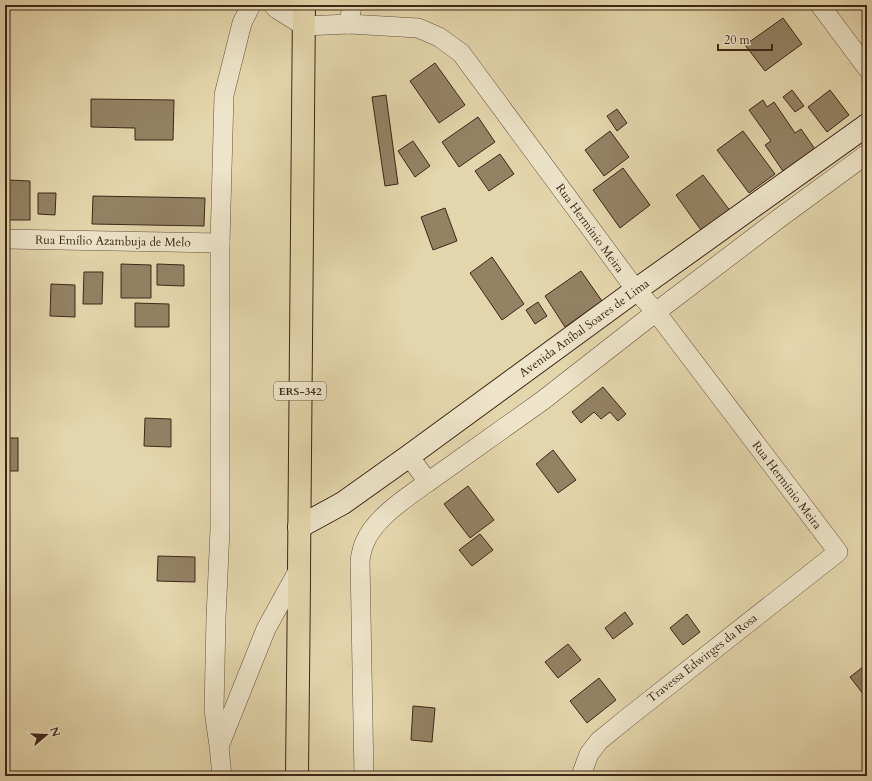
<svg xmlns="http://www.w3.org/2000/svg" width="872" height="781" font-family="Cardo,serif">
	<rect width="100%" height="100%" fill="#e4d6ac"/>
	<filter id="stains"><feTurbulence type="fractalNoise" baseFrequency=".005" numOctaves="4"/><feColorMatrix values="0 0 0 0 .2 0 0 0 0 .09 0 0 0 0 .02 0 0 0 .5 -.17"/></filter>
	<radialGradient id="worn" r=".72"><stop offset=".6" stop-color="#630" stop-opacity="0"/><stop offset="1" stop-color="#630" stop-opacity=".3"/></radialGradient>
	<g fill="#948265" stroke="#3e2619">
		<polygon points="783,18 802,44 765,71 745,45"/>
		<polygon points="435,63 465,105 439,123 410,81"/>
		<polygon points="792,90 804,106 795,112 783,97"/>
		<polygon points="830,90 849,115 827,132 808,107"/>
		<polygon points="386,95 398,184 385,186 372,97"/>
		<polygon points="91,99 174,100 173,140 135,140 135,128 91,127"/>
		<polygon points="763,100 767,107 774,102 795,133 801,129 817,152 785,174 765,145 771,141 749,110"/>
		<polygon points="617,109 627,123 617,131 607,116"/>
		<polygon points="478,117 495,142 459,167 442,142"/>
		<polygon points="610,131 629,157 604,176 585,150"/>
		<polygon points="743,131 775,174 749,193 717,150"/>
		<polygon points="413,141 430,166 415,177 398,151"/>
		<polygon points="500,154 514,174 489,191 475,171"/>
		<polygon points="623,168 650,205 620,228 593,190"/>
		<polygon points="703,175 731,212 703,233 676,195"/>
		<polygon points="8,180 30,181 30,220 7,220"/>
		<polygon points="38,193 56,193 55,215 38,214"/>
		<polygon points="93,196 205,198 204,226 92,224"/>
		<polygon points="445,208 457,241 433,250 421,217"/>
		<polygon points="492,257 524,304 502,320 470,273"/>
		<polygon points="121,264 151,265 151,298 121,298"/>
		<polygon points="157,264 184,265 184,286 157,285"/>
		<polygon points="581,271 602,301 565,327 545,296"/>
		<polygon points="84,272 103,272 102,304 83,304"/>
		<polygon points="51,284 75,285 75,317 50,316"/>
		<polygon points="538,302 547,316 535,324 526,310"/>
		<polygon points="135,303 169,304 169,327 135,327"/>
		<polygon points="603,387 626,414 618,421 610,412 601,419 594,412 581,423 572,412"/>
		<polygon points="145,418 171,419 171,447 144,446"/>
		<rect x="5" y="438" width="13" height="33"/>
		<polygon points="553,450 576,480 558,493 536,464"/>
		<polygon points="468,486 494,520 470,538 444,504"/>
		<polygon points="480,534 493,550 472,566 459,550"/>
		<polygon points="158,556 195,557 195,582 157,581"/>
		<polygon points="625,612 633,624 613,639 605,628"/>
		<polygon points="687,614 700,632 683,645 670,628"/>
		<polygon points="568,644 581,660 558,678 545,662"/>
		<polygon points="867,664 867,699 850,677"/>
		<polygon points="599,678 616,700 587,723 570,701"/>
		<polygon points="413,706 435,708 432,742 411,740"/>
	</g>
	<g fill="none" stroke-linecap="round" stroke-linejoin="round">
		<defs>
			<g id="street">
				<polyline points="273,5 277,9 304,26 349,24 418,28 439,37 461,53 636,290 656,312 838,552 626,719 599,741 589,754 582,773 582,776"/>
				<polyline points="820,5 867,68"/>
				<polyline points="349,24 352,5"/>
				<polyline points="5,239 220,243"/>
				<polyline points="428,482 542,401 656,312 781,217 867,154"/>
				<polyline points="220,744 266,629 299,569"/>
				<polyline points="222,776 219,746 214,710 216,618 220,529 220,243 224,95 242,23 251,5"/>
				<path d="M 364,776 L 360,560 C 361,555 362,549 364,544 C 374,518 406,498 428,482 L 409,456"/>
			</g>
			<polyline id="secondary" points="299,527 343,503 409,456 636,290 867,125"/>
			<polyline id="primary" points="297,776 299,582 299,569 304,5"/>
		</defs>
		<use href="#street" stroke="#68523e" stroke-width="20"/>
		<use href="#secondary" stroke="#3e2619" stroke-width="24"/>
		<use href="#primary" stroke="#3e2619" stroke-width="24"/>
		<use href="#street" stroke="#ede4c9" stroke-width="19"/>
		<use href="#secondary" stroke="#ede4c9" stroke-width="22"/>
		<use href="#primary" stroke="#e4d6ac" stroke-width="22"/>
	</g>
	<g text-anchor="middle" stroke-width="4" stroke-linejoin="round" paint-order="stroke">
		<rect fill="#ede4c9" stroke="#725f4e" stroke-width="1" x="274" y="382" width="52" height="18" rx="3"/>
		<g font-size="11" font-weight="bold" fill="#3e2619">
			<text x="300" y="395">ERS-342</text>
		</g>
		<g font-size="12" fill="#3e2619" stroke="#ede4c9">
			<text transform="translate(590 228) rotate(54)" y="4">Rua Hermínio Meira</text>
			<text transform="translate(113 241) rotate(1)" y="4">Rua Emílio Azambuja de Melo</text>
			<text transform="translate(584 328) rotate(-36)" y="4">Avenida Aníbal Soares de Lima</text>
			<text transform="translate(787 485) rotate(53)" y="4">Rua Hermínio Meira</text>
			<text transform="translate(702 658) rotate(-38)" y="4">Travessa Edwirges da Rosa</text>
		</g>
	</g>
	<rect width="872" height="781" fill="none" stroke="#e4d6ac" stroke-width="20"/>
	<rect x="6" y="6" width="860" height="769" fill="none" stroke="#3e2619" stroke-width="2"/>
	<rect x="10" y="10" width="852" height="761" fill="none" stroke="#3e2619"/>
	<g transform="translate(46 735) rotate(71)" stroke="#ede4c9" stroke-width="3" paint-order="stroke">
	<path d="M0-3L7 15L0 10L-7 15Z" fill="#3e2619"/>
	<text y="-6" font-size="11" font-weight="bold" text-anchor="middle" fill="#3e2619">N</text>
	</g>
	<path d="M718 44v6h54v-6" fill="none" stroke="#3e2619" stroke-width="2"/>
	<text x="724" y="44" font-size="12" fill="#3e2619" stroke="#ede4c9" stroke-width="3" paint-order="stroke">20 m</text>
	<rect width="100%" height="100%" filter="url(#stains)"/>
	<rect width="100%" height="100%" fill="url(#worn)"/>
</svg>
